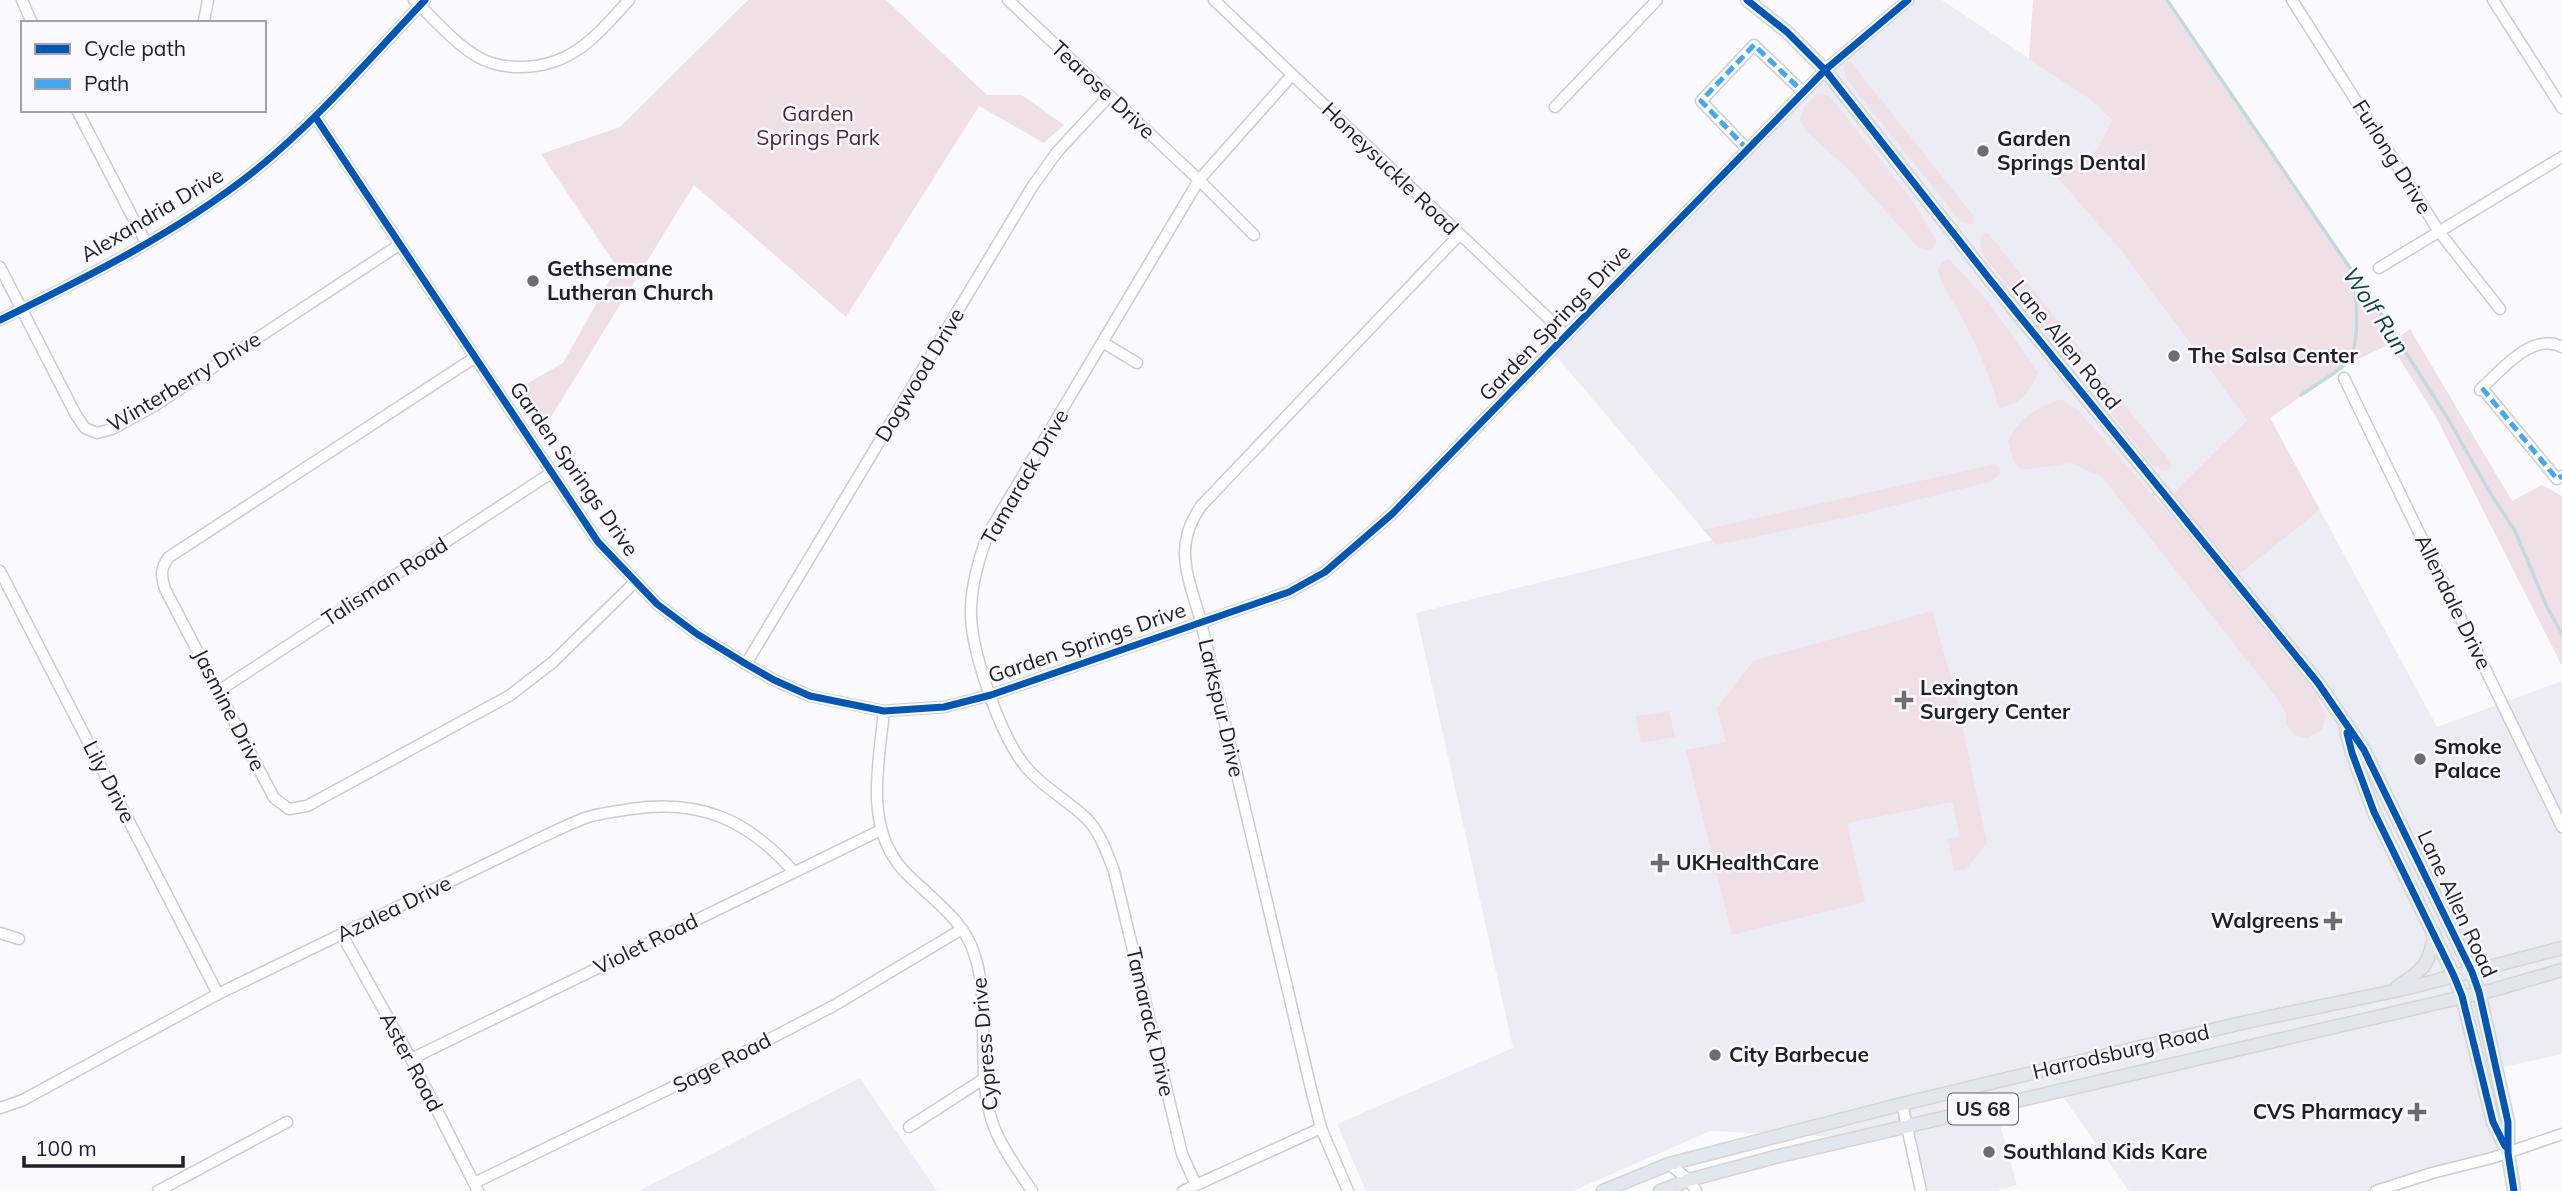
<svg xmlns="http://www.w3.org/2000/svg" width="2562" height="1191" font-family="Mulish,sans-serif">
	<rect width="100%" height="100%" fill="#fafafc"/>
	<g fill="#ececf4">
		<polygon points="1908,0 1942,0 2091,100 2112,120 2097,150 2052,170 2123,253 2247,420 2169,497 2235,578 2320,510 2437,727 2562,681 2562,1054 2489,1070 2508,1153 2376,1191 2129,1191 2059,1091 1995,1106 2017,1185 1995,1191 1922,1191 1907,1128 1861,1138 1710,1131 1573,1191 1366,1191 1337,1124 1513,1048 1416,613 1712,540 1552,351 1825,70"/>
		<polygon points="860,1078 937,1191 639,1191"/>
	</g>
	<g fill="#efe0e6">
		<polygon points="748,0 886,0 987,95 1022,95 1064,125 1044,143 979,106 846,317 694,185 546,425 519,388 563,363 617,267 541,154 620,127"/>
		<polygon points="2033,0 2165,0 2397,338 2410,329 2512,501 2542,485 2562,496 2562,666 2435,415 2390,344 2346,365 2270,418 2320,510 2235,578 2169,497 2247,420 2123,253 2051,170 2097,150 2112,120 2091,100 2029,59"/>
		<polygon points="1850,61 1973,215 1974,223 1969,224 1960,221 1848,81 1844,71 1845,64"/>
		<polygon points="1818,94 1829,95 1908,195 1937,241 1934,247 1928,250 1918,247 1848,169 1805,130 1800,120 1804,107"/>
		<path d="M 1988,233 L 2083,353 L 2082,359 L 2074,362 L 2062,355 L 1988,262 C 1981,253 1978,247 1982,235 Z"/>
		<path d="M 1949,259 L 1987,300 L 2038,372 C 2030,393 2022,403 1999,408 C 1987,364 1965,321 1941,281 L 1938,270 L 1942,261 Z"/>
		<polygon points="2090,370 2099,374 2170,461 2172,466 2167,470 2161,470 2151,464 2094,392 2088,381"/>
		<path d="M 2061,399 L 2078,410 L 2193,541 L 2315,693 L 2326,716 L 2322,729 L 2308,738 L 2294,735 L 2286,725 L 2286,715 L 2280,702 L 2102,477 L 2071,463 L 2021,470 L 2014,462 L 2008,442 C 2020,416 2035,409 2061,399 Z"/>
		<polygon points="1995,464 2000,468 1999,475 1989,482 1853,516 1717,545 1703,530"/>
		<polygon points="1932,611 1956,695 1987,843 1966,869 1954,871 1948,839 1960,837 1952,802 1847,823 1865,902 1732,935 1686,750 1726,742 1717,708 1753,661"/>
		<polygon points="1669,711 1675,737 1641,743 1636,716"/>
	</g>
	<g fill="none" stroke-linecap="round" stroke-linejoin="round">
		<g stroke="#c1dae2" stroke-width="3.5">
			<polyline points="2167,0 2376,306 2447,417 2489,491 2515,531 2547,607 2562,634"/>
			<path d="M 2301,395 C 2313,386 2343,370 2350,358 C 2360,341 2356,300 2355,280"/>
		</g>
		<defs>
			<g id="minor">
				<polyline points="22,0 32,23"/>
				<path d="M 414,0 C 434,19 454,43 478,57 C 490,64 506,67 520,67 C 572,67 596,36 629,0"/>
				<polyline points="1008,0 1199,180 1254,235"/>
				<polyline points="1214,0 1567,336"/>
				<polyline points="2292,0 2440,233 2500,309"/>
				<polyline points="2493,0 2562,108"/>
				<polyline points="204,21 208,0"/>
				<polyline points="1555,107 1657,0"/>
				<polyline points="77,110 146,243"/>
				<polyline points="316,118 598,542 657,604 697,634 746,664 774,680 810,696 884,711 944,707 991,695 1289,592 1325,572 1392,514 1825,70 1908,0"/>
				<polyline points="1748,150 1701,101 1754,45 1803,92"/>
				<polyline points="0,267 76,415 85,428 97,433 112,429 154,406 399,245"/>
				<polyline points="2379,268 2562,157"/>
				<path d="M 0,320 C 87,277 176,233 252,173 C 316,122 369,59 425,0"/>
				<polyline points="1104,343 1137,363"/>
				<path d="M 474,358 L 169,557 C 160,568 161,576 165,589 L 274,798 L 289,809 L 307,806 L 509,696 L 553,662 L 635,582"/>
				<polyline points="2344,378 2562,827"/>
				<polyline points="2482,388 2557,479 2562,476"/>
				<path d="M 2480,390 C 2499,372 2533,331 2562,347"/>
				<polyline points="0,571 218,994"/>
				<polyline points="746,664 1032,187 1057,152 1109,96"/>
				<polyline points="220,690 551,473"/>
				<path d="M 884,711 C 879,762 865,822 899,865 C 905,873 914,881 922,888 C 943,908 965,925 974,953 C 993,1008 973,1072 994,1127 C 1003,1150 1019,1171 1032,1191"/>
				<polyline points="0,933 19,939"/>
				<polyline points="342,935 411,1059 478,1191"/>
				<polyline points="411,1059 881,830"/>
				<polyline points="1902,1104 1921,1191"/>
				<path d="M 0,1108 L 23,1100 L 218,994 L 544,836 C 558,830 573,822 588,817 C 602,813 617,811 631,809 C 700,799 747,819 793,871"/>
				<polyline points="909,1127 985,1078"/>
				<polyline points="1669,1164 1689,1180 1696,1191"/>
				<polyline points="474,1183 737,1056 835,1005 962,929"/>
				<path d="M 1196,1185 L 1182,1154 L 1114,871 C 1107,853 1101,834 1087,819 C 1068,800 1043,788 1026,767 C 1000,736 969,647 971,607 C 972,582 979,558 988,534 L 1199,180 L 1292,75"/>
				<polyline points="158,1191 287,1122"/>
				<polyline points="1183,1191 1321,1128"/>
				<path d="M 1348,1191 L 1321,1128 L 1312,1093 L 1201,622 C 1189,578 1172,547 1201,506 L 1459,235"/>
				<polyline points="2376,1191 2432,1173 2492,1158 2562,1134"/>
			</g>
			<g id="major">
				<polyline points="1747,0 1787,32 1825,70 1991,281 2318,683 2364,750 2472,972 2479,992 2508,1122 2508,1153 2514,1191"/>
				<polyline points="2346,730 2352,753 2374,812 2454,976 2462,996 2493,1122 2506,1149"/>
				<path d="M 2397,987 C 2422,971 2431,964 2434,933"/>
				<polyline points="1603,1191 1669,1164 1902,1104 2246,1022 2404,989 2562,948"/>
				<polyline points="1660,1191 1689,1180 1775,1157 2493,990 2562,970"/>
			</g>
		</defs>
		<use href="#minor" stroke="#ccccd2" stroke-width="13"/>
		<use href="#major" stroke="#d5d5d7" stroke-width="15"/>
		<use href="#minor" stroke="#fefeff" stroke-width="10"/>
		<use href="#major" stroke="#e2e7ed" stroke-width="12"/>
		<g stroke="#3fa9f5" stroke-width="5" stroke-dasharray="10 5" stroke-linecap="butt">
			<polyline points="1748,150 1701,101 1754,45 1803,92"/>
			<polyline points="2482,388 2557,479 2562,476"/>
		</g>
		<defs>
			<g id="cycleway">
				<polyline points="1747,0 1787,32 1825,70 1991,281 2318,683 2364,750 2472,972 2479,992 2508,1122 2508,1153 2514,1191"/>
				<polyline points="316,118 598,542 657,604 697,634 746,664 774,680 810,696 884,711 944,707 991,695 1289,592 1325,572 1392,514 1825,70 1908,0"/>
				<path d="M 0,320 C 87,277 176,233 252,173 C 316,122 369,59 425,0"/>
				<polyline points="2347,733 2352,753 2374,812 2454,976 2462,996 2493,1122 2505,1146"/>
			</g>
		</defs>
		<use href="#cycleway" stroke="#f9f9fd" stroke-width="11"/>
		<use href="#cycleway" stroke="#0057b8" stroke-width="7"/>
	</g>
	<g fill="#6c6c72" stroke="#f9f9fd" stroke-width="2.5">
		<circle cx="1983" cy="151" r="7"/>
		<circle cx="533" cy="281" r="7"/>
		<circle cx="2174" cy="356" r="7"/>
		<path d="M1900.5 689.5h7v7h7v7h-7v7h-7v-7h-7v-7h7z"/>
		<circle cx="2420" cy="759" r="7"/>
		<path d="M1656.5 852.5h7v7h7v7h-7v7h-7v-7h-7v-7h7z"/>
		<path d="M2329.5 910.5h7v7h7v7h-7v7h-7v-7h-7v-7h7z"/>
		<circle cx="1715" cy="1055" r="7"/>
		<path d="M2413.5 1101.5h7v7h7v7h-7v7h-7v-7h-7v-7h7z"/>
		<circle cx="1989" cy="1152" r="7"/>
	</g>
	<g text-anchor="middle" stroke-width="5" stroke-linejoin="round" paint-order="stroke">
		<rect fill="#f9f9fd" stroke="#616168" stroke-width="2" x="1948" y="1093.5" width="70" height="31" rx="5"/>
		<g font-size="19" font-weight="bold" fill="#202028">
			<text x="1983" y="1116">US 68</text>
		</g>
		<g font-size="21" fill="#202028" stroke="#f9f9fd">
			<text transform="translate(1103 90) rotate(43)" y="7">Tearose Drive</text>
			<text transform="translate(2392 157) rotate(58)" y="7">Furlong Drive</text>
			<text transform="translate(1390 169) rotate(44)" y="7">Honeysuckle Road</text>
			<text transform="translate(152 215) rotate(-31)" y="7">Alexandria Drive</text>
			<text transform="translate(1555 323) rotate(-46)" y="7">Garden Springs Drive</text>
			<text transform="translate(2066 345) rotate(51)" y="7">Lane Allen Road</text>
			<text transform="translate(920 375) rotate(-59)" y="7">Dogwood Drive</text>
			<text transform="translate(184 382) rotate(-31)" y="7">Winterberry Drive</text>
			<text transform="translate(574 469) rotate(55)" y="7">Garden Springs Drive</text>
			<text transform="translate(1025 477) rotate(-60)" y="7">Tamarack Drive</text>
			<text transform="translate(385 582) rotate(-33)" y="7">Talisman Road</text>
			<text transform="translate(2453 602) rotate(64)" y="7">Allendale Drive</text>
			<text transform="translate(1087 643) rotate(-19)" y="7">Garden Springs Drive</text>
			<text transform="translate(1221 708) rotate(77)" y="7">Larkspur Drive</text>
			<text transform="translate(229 710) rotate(63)" y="7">Jasmine Drive</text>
			<text transform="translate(109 782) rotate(63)" y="7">Lily Drive</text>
			<text transform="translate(2457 904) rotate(65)" y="7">Lane Allen Road</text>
			<text transform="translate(394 909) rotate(-26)" y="7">Azalea Drive</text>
			<text transform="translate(646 944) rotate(-26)" y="7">Violet Road</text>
			<text transform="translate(1150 1022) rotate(77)" y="7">Tamarack Drive</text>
			<text transform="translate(985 1044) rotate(-95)" y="7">Cypress Drive</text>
			<text transform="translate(2121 1052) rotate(-13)" y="7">Harrodsburg Road</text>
			<text transform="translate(411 1062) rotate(62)" y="7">Aster Road</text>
			<text transform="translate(722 1063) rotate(-27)" y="7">Sage Road</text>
		</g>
		<g font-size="21" fill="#4c1f32" stroke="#f9f9fd">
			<text x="818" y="121">Garden<tspan x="818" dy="24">Springs Park</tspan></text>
		</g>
		<g font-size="21" font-weight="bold" fill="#202028" stroke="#f9f9fd" text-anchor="start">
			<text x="1997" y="146">Garden<tspan x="1997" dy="24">Springs Dental</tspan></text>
			<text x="547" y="276">Gethsemane<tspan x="547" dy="24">Lutheran Church</tspan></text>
			<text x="2188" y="363">The Salsa Center</text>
			<text x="1920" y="695">Lexington<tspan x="1920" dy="24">Surgery Center</tspan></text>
			<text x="2434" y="754">Smoke<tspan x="2434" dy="24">Palace</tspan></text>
			<text x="1676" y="870">UKHealthCare</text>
			<text x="2319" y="928" text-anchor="end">Walgreens</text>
			<text x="1729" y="1062">City Barbecue</text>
			<text x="2403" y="1119" text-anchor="end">CVS Pharmacy</text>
			<text x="2003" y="1159">Southland Kids Kare</text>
		</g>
		<g font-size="23" font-style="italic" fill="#09424d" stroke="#f9f9fd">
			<text transform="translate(2376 311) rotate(56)" y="8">Wolf Run</text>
		</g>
	</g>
	<rect x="21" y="21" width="245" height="91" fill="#f9f9fd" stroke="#a2a2a8" stroke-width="2"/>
	<rect x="35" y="44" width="35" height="10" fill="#0057b8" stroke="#a2a2a8" stroke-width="2"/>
	<text x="84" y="56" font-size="21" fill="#202028">Cycle path</text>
	<rect x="35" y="79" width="35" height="10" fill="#3fa9f5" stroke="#a2a2a8" stroke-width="2"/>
	<text x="84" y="91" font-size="21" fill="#202028">Path</text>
	<path d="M24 1156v10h159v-10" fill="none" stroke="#202028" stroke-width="3.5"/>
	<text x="35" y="1156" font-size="21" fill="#202028" stroke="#f9f9fd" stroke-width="5" paint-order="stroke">100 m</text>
</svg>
